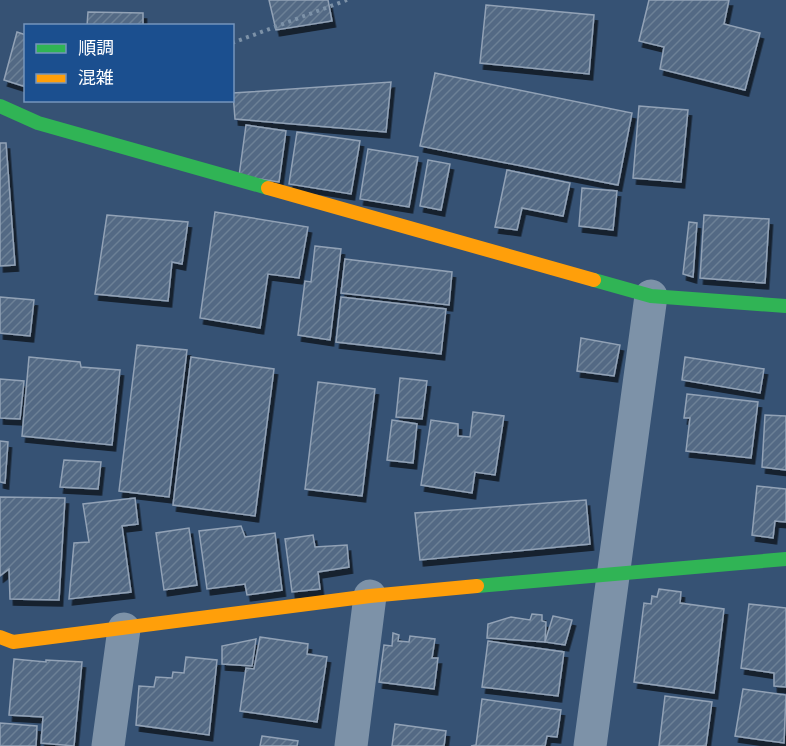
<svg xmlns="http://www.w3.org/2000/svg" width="786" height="746" font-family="'Open Sans','Noto Sans JP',sans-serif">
	<defs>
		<pattern id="building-hatch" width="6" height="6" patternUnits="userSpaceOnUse" patternTransform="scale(1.5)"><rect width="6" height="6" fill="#526984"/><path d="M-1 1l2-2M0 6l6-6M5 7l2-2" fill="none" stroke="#6c8096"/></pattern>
		<filter id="shadow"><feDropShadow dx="3.5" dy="6" stdDeviation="0" flood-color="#0009"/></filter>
	</defs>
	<rect width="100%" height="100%" fill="#365274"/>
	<g fill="url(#building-hatch)" stroke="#92a2b6" stroke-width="1.5" filter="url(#shadow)">
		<polygon points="269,0 328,0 332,21 276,30"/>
		<polygon points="649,0 729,0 724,24 760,33 745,90 660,69 664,47 639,41"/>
		<polygon points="486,5 594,15 589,74 480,63"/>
		<polygon points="88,12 143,13 143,26 87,26"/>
		<polygon points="17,32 26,35 26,87 4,80"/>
		<polygon points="435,73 632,113 618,185 420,146"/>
		<polygon points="391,82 386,132 235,119 233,93"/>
		<polygon points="639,106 688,110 681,182 633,178"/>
		<polygon points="246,125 286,131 279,182 239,176"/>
		<polygon points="297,132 360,141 351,194 289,184"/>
		<polygon points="0,143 6,143 15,265 0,266"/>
		<polygon points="368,149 418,157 409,207 360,199"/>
		<polygon points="428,160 450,164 441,210 420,206"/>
		<polygon points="507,170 570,183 563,216 522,208 517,230 495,227"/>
		<polygon points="582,188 617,191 613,230 579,226"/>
		<polygon points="215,212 308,227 299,278 268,274 260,328 200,318"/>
		<polygon points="107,215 188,222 182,264 172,262 168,301 95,294"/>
		<polygon points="704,215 769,219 765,283 700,278"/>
		<polygon points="689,222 697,223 693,277 683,274"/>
		<polygon points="315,246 341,249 330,340 298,335 305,281 311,282"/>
		<polygon points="345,259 452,272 449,305 341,293"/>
		<polygon points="0,297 34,300 30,336 0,333"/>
		<polygon points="341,297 446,309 441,354 336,342"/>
		<polygon points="581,338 620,345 614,376 577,371"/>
		<polygon points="137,345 187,350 169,497 119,491"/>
		<polygon points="29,357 80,362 81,367 120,370 112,445 22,436"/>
		<polygon points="191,357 274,369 255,516 173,505"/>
		<polygon points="685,357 764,369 760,393 682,380"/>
		<polygon points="400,378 427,381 422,419 396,417"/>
		<polygon points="0,379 24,381 20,419 0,418"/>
		<polygon points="318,382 375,389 362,496 305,489"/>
		<polygon points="687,394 758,402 751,458 686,451 690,418 684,418"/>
		<polygon points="473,412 504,416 495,475 475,472 472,493 421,485 431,420 458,424 458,436 470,437"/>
		<polygon points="765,415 786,416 786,470 762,467"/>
		<polygon points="392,420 417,424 413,463 387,460"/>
		<polygon points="0,441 8,442 5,483 0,482"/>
		<polygon points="64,460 101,462 98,489 60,487"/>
		<polygon points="757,486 786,489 786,522 775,521 773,538 752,535"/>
		<polygon points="0,497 65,498 59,600 10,599 9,569 0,576"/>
		<polygon points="135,498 138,524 122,526 131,592 69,599 74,543 89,542 83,504"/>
		<polygon points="586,500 590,544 420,560 415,513"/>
		<polygon points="241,526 245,537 275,533 282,590 247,595 245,584 207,589 199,531"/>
		<polygon points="189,528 197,585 164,590 156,533"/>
		<polygon points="313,535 315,547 347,545 349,567 318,572 320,589 292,592 285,539"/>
		<polygon points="659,589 681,592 680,603 724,609 714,693 634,682 644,603 651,604 652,596 657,597"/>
		<polygon points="749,604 786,608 786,687 774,686 774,673 741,668"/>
		<polygon points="532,614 542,615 542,621 546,622 545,642 487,638 488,624 511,617 530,620"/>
		<polygon points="553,616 572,620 565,645 545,642"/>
		<polygon points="393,633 399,635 398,641 409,642 410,636 435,639 432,658 438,658 434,689 379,682 384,645 392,646"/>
		<polygon points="260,637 308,644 307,654 327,657 317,722 240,711 246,668 254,669"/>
		<polygon points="256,639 252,666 222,664 222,646"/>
		<polygon points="488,641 564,652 558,696 482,687"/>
		<polygon points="186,657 217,660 209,735 136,725 139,686 154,687 156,677 172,678 173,672 184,673"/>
		<polygon points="14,659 46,662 46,660 82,662 74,746 41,743 43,717 9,715"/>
		<polygon points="743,689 786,695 784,743 735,736"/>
		<polygon points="665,696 712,702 706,746 659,746"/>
		<polygon points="482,699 561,710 557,737 547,736 545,746 471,746 476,745"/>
		<polygon points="0,723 37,726 36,746 0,746"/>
		<polygon points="395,724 446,731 444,746 392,746"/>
		<polygon points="262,736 298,741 297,746 260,746"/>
	</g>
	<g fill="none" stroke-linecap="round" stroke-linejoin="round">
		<polyline stroke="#7d92a8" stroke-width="4" stroke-dasharray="3 4.5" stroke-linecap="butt" points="232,43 347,0"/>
		<g stroke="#7d92a8" stroke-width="33">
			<polyline points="108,746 124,629"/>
			<polyline points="351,746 370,596"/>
			<polyline points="590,746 651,296"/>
		</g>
		<g stroke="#30b455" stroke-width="14">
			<polyline points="0,106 38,123 268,188"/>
			<polyline points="594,280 651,296 786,306"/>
			<polyline points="477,586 786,559"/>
		</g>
		<g stroke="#ff9f0a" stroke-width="14">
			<polyline points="268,188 594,280"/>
			<polyline points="0,637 13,642 370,596 477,586"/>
		</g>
	</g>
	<rect x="24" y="24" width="210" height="78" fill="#1b4f8f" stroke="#7695bc" stroke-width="1.5"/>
	<rect x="36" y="44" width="30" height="9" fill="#30b455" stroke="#7695bc" stroke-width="1.5"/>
	<text x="78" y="54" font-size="18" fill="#ffffff">順調</text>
	<rect x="36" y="74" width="30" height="9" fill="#ff9f0a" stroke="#7695bc" stroke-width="1.5"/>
	<text x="78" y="84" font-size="18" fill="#ffffff">混雑</text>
</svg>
